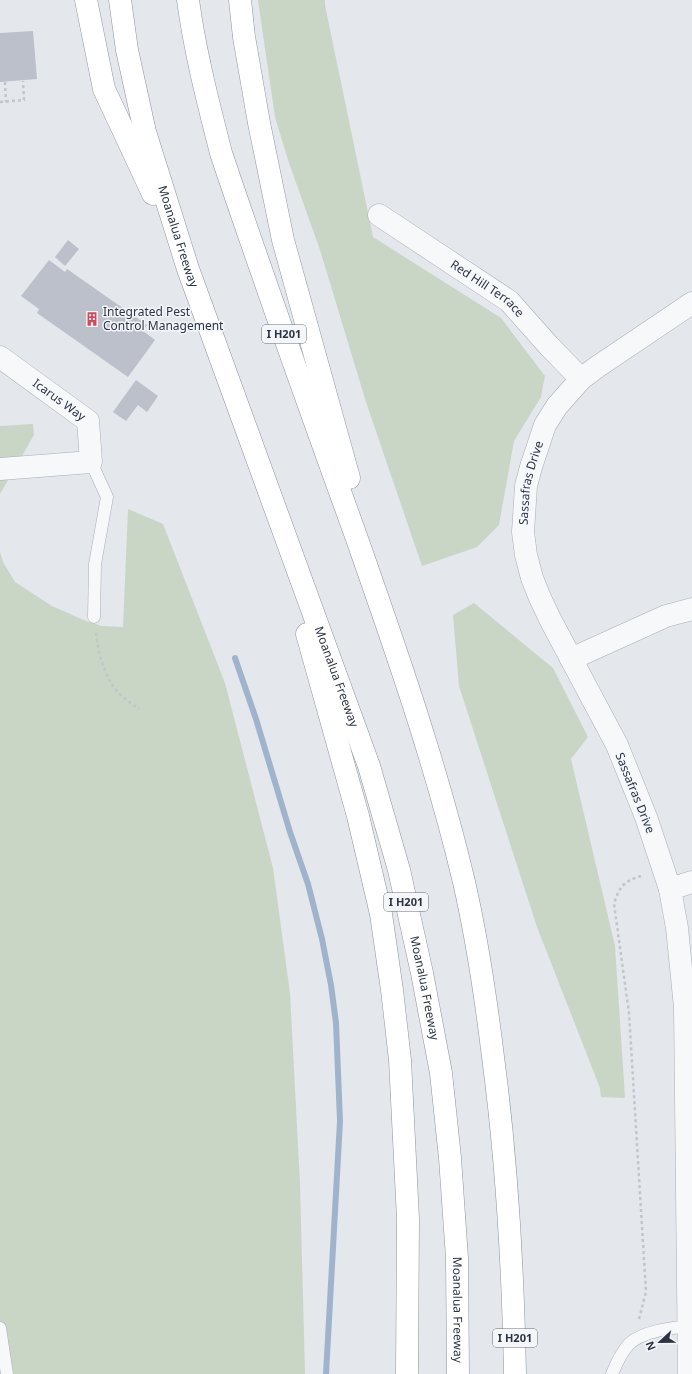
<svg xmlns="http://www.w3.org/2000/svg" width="692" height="1374" font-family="'Noto Sans',sans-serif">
	<rect width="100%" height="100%" fill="#e4e7ec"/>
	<g fill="#c9d6c5">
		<polygon points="258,0 325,0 325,5 373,237 501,318 545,376 541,397 514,441 499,525 477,547 422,566 366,402 320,250 288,160 275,117"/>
		<polygon points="33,424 34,435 0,494 0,426"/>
		<polygon points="128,509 163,524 225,683 273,868 290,993 300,1184 305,1374 0,1374 0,552 3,562 15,582 52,606 86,621 102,626 123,627"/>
		<polygon points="474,603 553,668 588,737 571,759 615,946 625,1098 601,1097 600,1088 537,927 459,686 453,615"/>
	</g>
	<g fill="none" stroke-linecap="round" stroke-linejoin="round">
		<polyline stroke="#9fb4cc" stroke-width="6" points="235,658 256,719 290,832 308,884 322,939 331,985 336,1023 340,1121 326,1374"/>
	</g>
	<g fill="#bbc0ca">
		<polygon points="33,31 37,79 0,82 0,33"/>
		<polygon points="68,240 79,249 65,266 55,257"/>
		<polygon points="49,260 65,272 67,269 147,325 143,331 155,340 128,377 37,313 39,309 21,296"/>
		<polygon points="136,380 158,396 147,412 138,405 126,421 113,412"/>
	</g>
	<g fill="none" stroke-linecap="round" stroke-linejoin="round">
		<defs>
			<g id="service">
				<polyline points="91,462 107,497 95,564 94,617"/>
				<polyline points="0,1328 7,1374"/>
				<path d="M 612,1374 C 616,1364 622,1352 629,1344 C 643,1331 671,1328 689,1326"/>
			</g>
			<g id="minor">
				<path id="s1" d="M 379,215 L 509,301 L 549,346 L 581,379"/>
				<path id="s2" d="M 0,357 L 88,421 L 91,462 L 0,469"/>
				<polyline points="571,659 666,616 692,609"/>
				<polyline points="670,889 692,882"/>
				<path id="s3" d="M 689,1374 L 685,1007 L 677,928 L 670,889 L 646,817 L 617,745 L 551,621 L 540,598 L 532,578 L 526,555 L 523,532 L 526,486 L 531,467 L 545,425 L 557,406 L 581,379 L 597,367 L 692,303"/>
			</g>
			<g id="motorway">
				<polyline points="86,0 104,89 153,194"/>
				<path id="s4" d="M 120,0 L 127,50 L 145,132 L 188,269 L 369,766 L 399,870 L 422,973 L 441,1073 L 450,1158 L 457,1258 L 458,1374"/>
				<path d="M 188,0 C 195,52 208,102 221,153 C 264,281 310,409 356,536 C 396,650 436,764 464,882 C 477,939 486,999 493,1057 C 507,1162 513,1268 515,1374"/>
				<polyline points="240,0 244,37 259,123 283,240 349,478"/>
				<polyline points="307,634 358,816 381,914 392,990 400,1060 408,1219 407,1374"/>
			</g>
		</defs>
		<use href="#service" stroke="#a9aeb7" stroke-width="13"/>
		<use href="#minor" stroke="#a9aeb7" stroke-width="23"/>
		<use href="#motorway" stroke="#8b94a3" stroke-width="23"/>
		<g stroke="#c2c5cb" stroke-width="2.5" stroke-dasharray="3 3" stroke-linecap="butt">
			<polyline points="5,82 6,102"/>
			<polyline points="0,102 24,100 23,81"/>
			<path d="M 96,633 C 98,649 102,667 110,681 C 115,692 129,702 139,709"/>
			<path d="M 639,1319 L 646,1292 L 629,1013 L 614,904 C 620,884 625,881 644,875"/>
		</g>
		<use href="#service" stroke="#f7f8fa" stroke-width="12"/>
		<use href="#minor" stroke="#f7f8fa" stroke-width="22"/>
		<use href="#motorway" stroke="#fff" stroke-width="22"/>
	</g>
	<defs>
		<symbol id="building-bare" viewBox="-9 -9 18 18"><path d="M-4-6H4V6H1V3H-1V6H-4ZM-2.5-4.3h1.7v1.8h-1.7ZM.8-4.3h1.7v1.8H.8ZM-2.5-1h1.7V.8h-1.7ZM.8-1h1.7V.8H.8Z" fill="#d1495b" stroke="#f4f6f9" stroke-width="2.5" paint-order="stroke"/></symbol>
	</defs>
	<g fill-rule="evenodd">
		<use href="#building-bare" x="82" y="309" width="20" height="20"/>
	</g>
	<g text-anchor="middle" stroke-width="3" stroke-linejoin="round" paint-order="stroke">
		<g fill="#f4f6f9" stroke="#676e7b" stroke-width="1">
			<rect x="262" y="325" width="44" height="18" rx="3"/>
			<rect x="384" y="893" width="44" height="18" rx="3"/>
			<rect x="493" y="1329" width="44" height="18" rx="3"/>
		</g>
		<g font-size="11" font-weight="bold" fill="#2b3445">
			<text x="284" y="338">I H201</text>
			<text x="406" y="906">I H201</text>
			<text x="515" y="1342">I H201</text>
		</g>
		<g font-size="12" fill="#2b3445" stroke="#f4f6f9">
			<text dy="4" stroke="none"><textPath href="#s4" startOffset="244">Moanalua Freeway</textPath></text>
			<text dy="4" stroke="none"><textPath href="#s1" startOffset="131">Red Hill Terrace</textPath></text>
			<text dy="4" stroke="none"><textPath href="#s2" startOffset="73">Icarus Way</textPath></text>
			<text dy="4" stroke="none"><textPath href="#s3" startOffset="924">Sassafras Drive</textPath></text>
			<text dy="4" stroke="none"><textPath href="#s4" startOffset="712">Moanalua Freeway</textPath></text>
			<text transform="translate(635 793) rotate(68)" y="4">Sassafras Drive</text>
			<text dy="4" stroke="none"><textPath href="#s4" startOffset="1036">Moanalua Freeway</textPath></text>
			<text dy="4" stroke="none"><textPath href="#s4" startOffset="1360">Moanalua Freeway</textPath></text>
		</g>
		<g font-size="12" fill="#2b3445" stroke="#f4f6f9" text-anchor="start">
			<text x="103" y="316">Integrated Pest<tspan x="103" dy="14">Control Management</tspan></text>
		</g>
	</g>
	<g transform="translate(660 1342) rotate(248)" stroke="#f4f6f9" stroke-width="3" paint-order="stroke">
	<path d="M0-3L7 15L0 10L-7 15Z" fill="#2b3445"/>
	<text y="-6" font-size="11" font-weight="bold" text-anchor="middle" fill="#2b3445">N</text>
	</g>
</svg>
